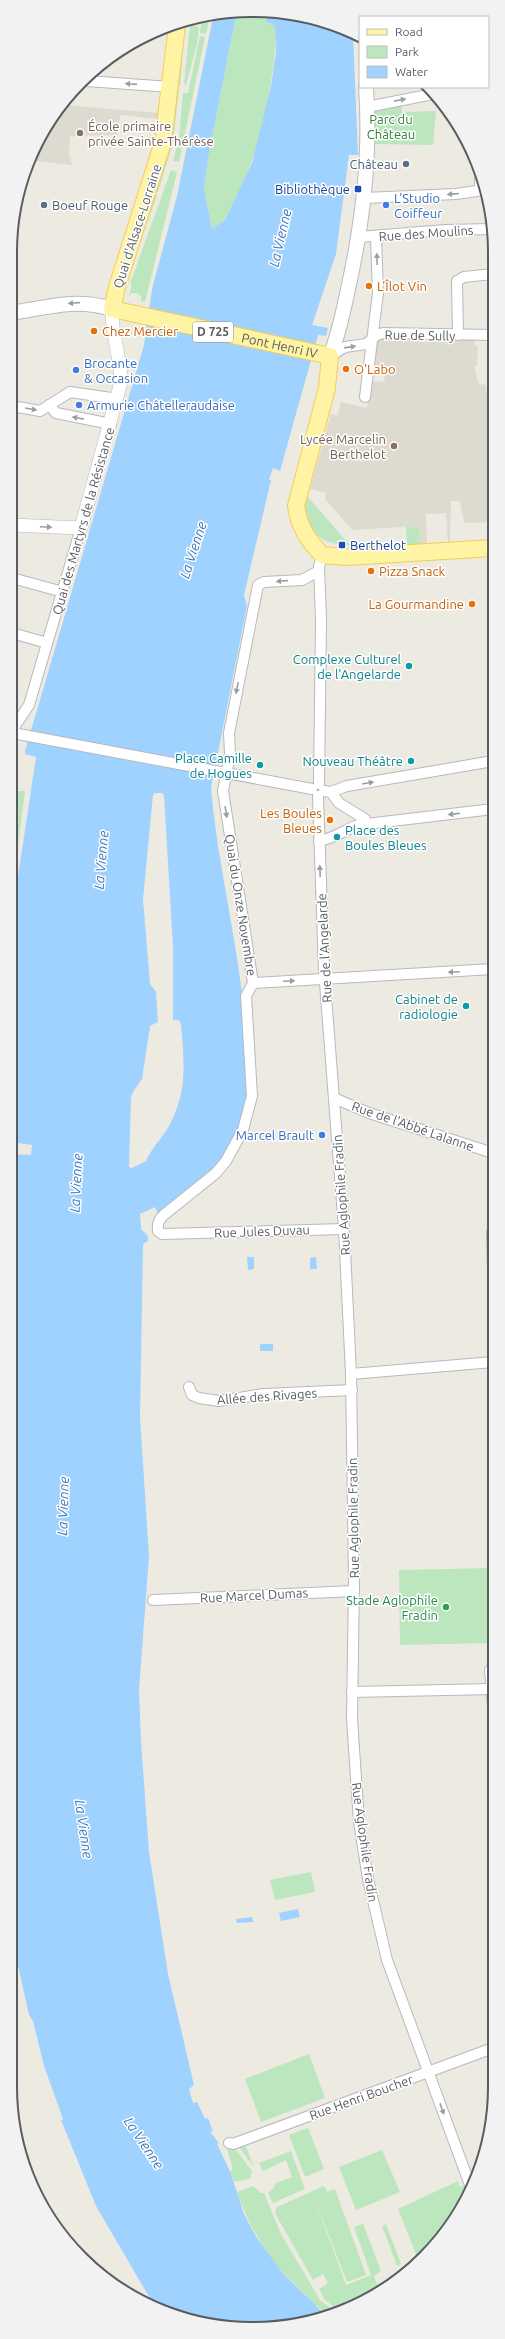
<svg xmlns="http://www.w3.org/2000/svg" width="505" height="2339" font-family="Ubuntu,sans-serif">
	<rect width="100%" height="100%" fill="#edebe1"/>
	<g fill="#dddacf">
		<polygon points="66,105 108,109 160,113 159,119 120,115 118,135 70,136 69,154 72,165 35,161 43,131"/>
		<polygon points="432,337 475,338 475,346 478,346 477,365 474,366 479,385 485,384 490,398 493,397 493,522 464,523 460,501 451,501 450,543 448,543 446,513 426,514 427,544 420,545 419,526 352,530 325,499 326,493 310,489 331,414 337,416 341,402 367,408 370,384 374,381 384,382 385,374 375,372 372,368 375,343 381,339 432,342"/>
	</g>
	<g fill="#bce6bd">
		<path d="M 266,13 L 268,22 L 275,26 C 277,40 274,54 273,68 C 266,120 256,161 231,207 C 226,216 224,226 212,229 L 204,188 L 209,153 L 236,15 Z"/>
		<polygon points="202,17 210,17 206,34 200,33"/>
		<polygon points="181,25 185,26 180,86 175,85"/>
		<polygon points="190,25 199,27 197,44 186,85 184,83"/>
		<polygon points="200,36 205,37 179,162 173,161 179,138 183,93 188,93"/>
		<polygon points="174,89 179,89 173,143 158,192 154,191"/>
		<polygon points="402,104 402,112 436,111 433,145 374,144 373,112 376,108"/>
		<polygon points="171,170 177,172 145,302 141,301 141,296 137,293 132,293 129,296 132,285 130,284"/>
		<polygon points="153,194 157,196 125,283"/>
		<path d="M 308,497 L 348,543 L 369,542 L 370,545 C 333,547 306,544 305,499 Z"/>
		<polygon points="419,526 420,545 407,545 406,527"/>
		<polygon points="11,791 25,791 13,885 11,885"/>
		<polygon points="493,1568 493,1643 400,1645 399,1570"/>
		<polygon points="311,1872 315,1892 275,1900 270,1880"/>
		<polygon points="309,2054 325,2098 261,2122 245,2079"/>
		<polygon points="308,2128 324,2169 305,2177 289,2135"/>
		<polygon points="245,2144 254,2167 237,2145"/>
		<polygon points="226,2146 233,2146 252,2171 250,2179 234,2182 230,2171 233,2169"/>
		<polygon points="382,2150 400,2192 356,2210 339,2167"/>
		<polygon points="291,2151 305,2189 273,2203 268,2193 273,2189 276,2183 292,2177 286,2160 263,2171 259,2163"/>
		<path d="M 458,2181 L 460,2187 L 465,2185 C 473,2207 432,2243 418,2259 L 398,2209 Z"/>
		<path d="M 253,2186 L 261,2193 L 264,2193 L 281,2234 L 320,2300 L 337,2313 L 327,2317 C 314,2301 299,2289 285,2275 C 264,2251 247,2222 237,2192 Z"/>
		<polygon points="324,2186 327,2192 335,2189 366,2275 347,2282 314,2197 346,2285 371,2275 354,2227 363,2224 381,2271 374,2276 379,2290 340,2311 325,2300 319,2289 328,2283 323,2274 313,2280 275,2213 277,2207"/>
		<polygon points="386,2224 401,2264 397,2266 382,2226"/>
	</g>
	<g fill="#9fd2ff" fill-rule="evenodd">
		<path d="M 284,12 L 353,33 L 358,155 L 349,155 L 336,254 L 312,325 L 328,328 L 326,336 L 318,335 L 280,471 L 273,468 L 269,480 L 271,480 L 244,595 L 247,606 L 211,788 C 218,872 242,955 246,1040 C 247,1056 250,1075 248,1091 C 246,1110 239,1132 229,1149 C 212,1176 184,1194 158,1214 L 155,1207 L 140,1214 L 141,1229 L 148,1236 L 148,1241 L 143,1244 L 140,1417 L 149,1556 L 139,1690 L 141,1741 L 149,1852 L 168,1974 L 194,2085 L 189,2089 L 193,2103 L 197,2102 L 205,2119 L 208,2118 L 213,2131 L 210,2132 L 219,2143 L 217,2144 L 230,2171 L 244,2214 L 257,2238 L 285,2276 L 313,2302 L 326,2317 L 236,2328 L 155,2307 L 96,2206 L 61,2120 L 63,2119 L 44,2066 L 33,2021 L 29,2015 L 10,1929 L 11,1154 L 31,1155 L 32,1145 L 11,1142 L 11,923 L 36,757 L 25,754 L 25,751 L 144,345 L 152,289 L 177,196 L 213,17 L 236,15 L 209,153 L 204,188 L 212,229 L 225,220 L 252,163 L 271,86 L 276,51 L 275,26 L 266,21 L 266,13 ZM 155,793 L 162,793 L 164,796 L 173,947 L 173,1020 L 179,1020 L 181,1024 C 184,1062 188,1091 169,1126 C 162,1138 151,1149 146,1161 L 132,1168 L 129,1167 L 131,1097 L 133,1092 L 142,1079 L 150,1026 L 158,1022 L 156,992 L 150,984 L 143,899 L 153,795 Z"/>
		<polygon points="247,1257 254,1257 254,1269 248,1270"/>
		<polygon points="316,1257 317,1269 310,1269 310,1258"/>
		<rect x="260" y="1344" width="13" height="7"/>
		<polygon points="298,1909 300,1917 281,1921 279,1913"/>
		<polygon points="252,1917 253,1922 237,1923 236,1919"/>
	</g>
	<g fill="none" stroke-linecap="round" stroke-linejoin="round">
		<defs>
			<g id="minor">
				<polyline points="87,81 170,87"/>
				<polyline points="367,107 433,94"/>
				<polyline points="480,179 480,190"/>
				<polyline points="364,198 456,194 483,190"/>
				<polyline points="359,237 445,230 493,229"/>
				<polyline points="458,335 457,281 464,277 493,274"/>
				<polyline points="330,356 345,347 366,344 377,335 383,333 493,335"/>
				<polyline points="365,397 378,293 376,237"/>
				<polyline points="49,405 56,413 111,424"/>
				<polyline points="12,406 40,411 70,392 118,399"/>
				<path d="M 319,571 L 302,580 L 264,582 L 258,585 L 229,733 L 230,754 L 223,791 L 253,983 L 246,996 L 252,1096 L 243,1130 L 226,1161 L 216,1173 L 165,1214 C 159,1219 157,1223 158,1231 L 162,1234 L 344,1229"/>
				<polyline points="12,578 63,592"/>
				<polyline points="12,633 47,643"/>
				<polyline points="15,726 29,705 81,528"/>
				<polyline points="18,734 312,789"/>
				<polyline points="319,784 321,620 319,567 322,555"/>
				<polyline points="324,791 331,792 347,786 493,761"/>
				<polyline points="331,792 339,803 365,819 365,824"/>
				<polyline points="318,796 324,970 344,1229 351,1374 354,1581 352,1719 359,1822 368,1879 387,1960 470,2185"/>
				<path d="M 319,841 C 335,838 343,831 358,825 L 493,809"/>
				<polyline points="253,983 493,969"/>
				<polyline points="334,1098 369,1113 493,1153"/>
				<polyline points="492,1232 493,1272"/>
				<polyline points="351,1374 493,1362"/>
				<polyline points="189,1387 192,1395 199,1398 219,1401 264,1394 352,1390"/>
				<polyline points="153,1600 354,1591"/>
				<polyline points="352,1692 492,1689"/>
				<polyline points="493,1707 490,1670 493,1667"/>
				<polyline points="229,2143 233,2144 493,2048"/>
			</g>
			<path id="tertiary" d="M 12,525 L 81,528 L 121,382 C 121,357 111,334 112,309"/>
			<g id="secondary">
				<path d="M 12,313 C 49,307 75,298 112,309"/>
				<path d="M 330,356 C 339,334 343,312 348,289 C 363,222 371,155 366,87"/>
			</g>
			<g id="primary">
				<path id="s1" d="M 177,25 L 163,142 L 117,287 L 112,309 L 330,356 L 327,388 L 296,506 C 299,527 308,540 322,555 L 346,557 L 493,548"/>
			</g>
		</defs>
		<use href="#minor" stroke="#b6b9be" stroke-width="12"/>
		<use href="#tertiary" stroke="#b6b9be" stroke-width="14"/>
		<use href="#secondary" stroke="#b7bac0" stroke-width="16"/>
		<use href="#primary" stroke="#f5cd52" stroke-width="18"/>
		<use href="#minor" stroke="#fff" stroke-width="10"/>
		<use href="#tertiary" stroke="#fff" stroke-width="13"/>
		<use href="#secondary" stroke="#fff" stroke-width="14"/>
		<use href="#primary" stroke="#fff3a4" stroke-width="16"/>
	</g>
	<defs><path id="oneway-solid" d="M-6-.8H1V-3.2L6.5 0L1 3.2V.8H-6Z"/></defs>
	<g fill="#9b9ea1">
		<use href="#oneway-solid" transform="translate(131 84) rotate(-176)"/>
		<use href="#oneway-solid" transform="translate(400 100) rotate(-11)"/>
		<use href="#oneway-solid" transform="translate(453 194) rotate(175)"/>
		<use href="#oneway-solid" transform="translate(377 259) rotate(-91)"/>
		<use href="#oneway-solid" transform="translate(74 303) rotate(176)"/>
		<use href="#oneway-solid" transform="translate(350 347) rotate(-8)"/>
		<use href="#oneway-solid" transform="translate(31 409) rotate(10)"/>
		<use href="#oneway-solid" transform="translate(78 418) rotate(-169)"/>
		<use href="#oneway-solid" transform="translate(46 527) rotate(2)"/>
		<use href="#oneway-solid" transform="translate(282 581) rotate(176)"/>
		<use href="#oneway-solid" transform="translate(237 688) rotate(101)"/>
		<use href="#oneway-solid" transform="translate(368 783) rotate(-10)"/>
		<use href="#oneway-solid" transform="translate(226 812) rotate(81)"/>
		<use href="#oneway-solid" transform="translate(454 814) rotate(173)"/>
		<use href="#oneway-solid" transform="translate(320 871) rotate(-92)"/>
		<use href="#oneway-solid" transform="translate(454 972) rotate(177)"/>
		<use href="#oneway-solid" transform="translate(289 981) rotate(-2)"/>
		<use href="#oneway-solid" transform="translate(442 2109) rotate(70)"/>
	</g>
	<g fill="#8d6e63" stroke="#fff" stroke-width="1.5">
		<circle cx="80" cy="133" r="4"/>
		<circle cx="394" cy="446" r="4"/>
	</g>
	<g fill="#5c6f8a" stroke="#fff" stroke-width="1.5">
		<circle cx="406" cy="164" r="4"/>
		<circle cx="44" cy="205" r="4"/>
	</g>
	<g fill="#1a4fb4" stroke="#fff" stroke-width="1.5">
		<rect x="354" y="185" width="8" height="8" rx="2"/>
		<rect x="338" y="541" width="8" height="8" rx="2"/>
	</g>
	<g fill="#3f7fe0" stroke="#fff" stroke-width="1.5">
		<circle cx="386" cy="205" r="4"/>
		<circle cx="76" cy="370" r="4"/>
		<circle cx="79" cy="405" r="4"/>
		<circle cx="322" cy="1135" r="4"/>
	</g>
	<g fill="#e8710a" stroke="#fff" stroke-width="1.5">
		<circle cx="369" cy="286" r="4"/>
		<circle cx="94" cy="331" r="4"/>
		<circle cx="346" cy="369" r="4"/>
		<circle cx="371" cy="571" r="4"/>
		<circle cx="472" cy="604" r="4"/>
		<circle cx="330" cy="820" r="4"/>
	</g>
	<g fill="#0f9aa8" stroke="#fff" stroke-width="1.5">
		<circle cx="409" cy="666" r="4"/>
		<circle cx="411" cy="761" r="4"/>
		<circle cx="260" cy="765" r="4"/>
		<circle cx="337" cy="837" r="4"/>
		<circle cx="466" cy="1006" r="4"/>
	</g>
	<circle fill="#2e9e5b" stroke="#fff" stroke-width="1.5" cx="446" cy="1607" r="4"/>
	<g text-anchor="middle" stroke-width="3" stroke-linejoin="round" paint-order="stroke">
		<rect fill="#fff" stroke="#8b8e91" stroke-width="1" x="193" y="322" width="40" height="20" rx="3"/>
		<g font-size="12" font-weight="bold" fill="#595d62">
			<text x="213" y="336">D 725</text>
		</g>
		<g font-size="13" fill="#318238" stroke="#fff">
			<text x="391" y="124">Parc du<tspan x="391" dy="15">Château</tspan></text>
		</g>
		<g font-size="13" fill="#785e54" stroke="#fff" text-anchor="start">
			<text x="88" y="131">École primaire<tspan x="88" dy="15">privée Sainte-Thérèse</tspan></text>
			<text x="386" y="444" text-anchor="end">Lycée Marcelin<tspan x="386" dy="15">Berthelot</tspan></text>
		</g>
		<g font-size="13" fill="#4e5e75" stroke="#fff" text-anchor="end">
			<text x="398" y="169">Château</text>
			<text x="52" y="210" text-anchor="start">Boeuf Rouge</text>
		</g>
		<g font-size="13" fill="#164399" stroke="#fff" text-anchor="end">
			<text x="350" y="194">Bibliothèque</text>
			<text x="350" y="550" text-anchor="start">Berthelot</text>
		</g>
		<g font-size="13" fill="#366cbe" stroke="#fff" text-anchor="start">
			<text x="394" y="203">L'Studio<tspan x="394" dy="15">Coiffeur</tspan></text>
			<text x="84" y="368">Brocante<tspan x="84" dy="15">&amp; Occasion</tspan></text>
			<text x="87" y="410">Armurie Châtelleraudaise</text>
			<text x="314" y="1140" text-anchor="end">Marcel Brault</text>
		</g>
		<g font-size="13" fill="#595d62" stroke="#fff">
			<text transform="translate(137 226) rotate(-72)" y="5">Quai d'Alsace-Lorraine</text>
			<text transform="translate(426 233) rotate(-4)" y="5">Rue des Moulins</text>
			<text transform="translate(420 335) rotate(1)" y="5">Rue de Sully</text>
			<text dy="5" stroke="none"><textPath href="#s1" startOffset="464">Pont Henri IV</textPath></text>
			<text transform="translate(83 521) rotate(-74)" y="5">Quai des Martyrs de la Résistance</text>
			<text transform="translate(241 905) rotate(81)" y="5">Quai du Onze Novembre</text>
			<text transform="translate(324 948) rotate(-93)" y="5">Rue de l'Angelarde</text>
			<text transform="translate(413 1126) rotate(19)" y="5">Rue de l'Abbé Lalanne</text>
			<text transform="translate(341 1195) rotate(-94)" y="5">Rue Aglophile Fradin</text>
			<text transform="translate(262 1231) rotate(-2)" y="5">Rue Jules Duvau</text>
			<text transform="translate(267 1396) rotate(-4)" y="5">Allée des Rivages</text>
			<text transform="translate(353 1518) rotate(-91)" y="5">Rue Aglophile Fradin</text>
			<text transform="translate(254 1595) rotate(-3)" y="5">Rue Marcel Dumas</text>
			<text transform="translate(365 1842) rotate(82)" y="5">Rue Aglophile Fradin</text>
			<text transform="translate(361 2097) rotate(-20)" y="5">Rue Henri Boucher</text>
		</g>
		<g font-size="13" fill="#c56008" stroke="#fff" text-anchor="start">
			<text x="377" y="291">L'Îlot Vin</text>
			<text x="102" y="336">Chez Mercier</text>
			<text x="354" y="374">O'Labo</text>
			<text x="379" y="576">Pizza Snack</text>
			<text x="464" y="609" text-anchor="end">La Gourmandine</text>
			<text x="322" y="818" text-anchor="end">Les Boules<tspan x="322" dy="15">Bleues</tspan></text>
		</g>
		<g font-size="13" fill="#0d838f" stroke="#fff" text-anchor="end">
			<text x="401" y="664">Complexe Culturel<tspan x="401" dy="15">de l'Angelarde</tspan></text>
			<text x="252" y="763">Place Camille<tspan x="252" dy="15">de Hogues</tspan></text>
			<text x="403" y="766">Nouveau Théâtre</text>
			<text x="345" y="835" text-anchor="start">Place des<tspan x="345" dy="15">Boules Bleues</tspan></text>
			<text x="458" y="1004">Cabinet de<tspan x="458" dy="15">radiologie</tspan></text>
		</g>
		<g font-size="13" fill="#27864d" stroke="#fff" text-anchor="end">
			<text x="438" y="1605">Stade Aglophile<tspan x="438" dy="15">Fradin</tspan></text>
		</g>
		<g font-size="14" font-style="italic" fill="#3c77bd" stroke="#fff">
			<text transform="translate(280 238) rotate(-77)" y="5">La Vienne</text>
			<text transform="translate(193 550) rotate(-72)" y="5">La Vienne</text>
			<text transform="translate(101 860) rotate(-85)" y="5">La Vienne</text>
			<text transform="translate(76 1183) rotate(-87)" y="5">La Vienne</text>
			<text transform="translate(63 1506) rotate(-88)" y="5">La Vienne</text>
			<text transform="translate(84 1829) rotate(82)" y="5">La Vienne</text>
			<text transform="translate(144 2143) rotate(56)" y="5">La Vienne</text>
		</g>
	</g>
	<path d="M0 0H505V2339H0ZM252 17H253A235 235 0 0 1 488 252V2087A235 235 0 0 1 253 2322H252A235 235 0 0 1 17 2087V252A235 235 0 0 1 252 17Z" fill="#f2f2f2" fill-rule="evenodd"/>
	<path fill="none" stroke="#595d62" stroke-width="2" d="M252 17H253A235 235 0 0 1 488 252V2087A235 235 0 0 1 253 2322H252A235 235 0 0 1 17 2087V252A235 235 0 0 1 252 17Z"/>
	<rect x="359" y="16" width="130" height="72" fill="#ffffff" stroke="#bdbec0"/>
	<rect x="367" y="29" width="20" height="6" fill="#fff3a4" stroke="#bdbec0"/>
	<text x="395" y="36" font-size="12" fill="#595d62">Road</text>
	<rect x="367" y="46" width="20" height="12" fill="#bce6bd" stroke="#bdbec0"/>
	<text x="395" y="56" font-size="12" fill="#595d62">Park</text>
	<rect x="367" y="66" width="20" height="12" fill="#9fd2ff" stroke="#bdbec0"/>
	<text x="395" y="76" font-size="12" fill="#595d62">Water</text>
</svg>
